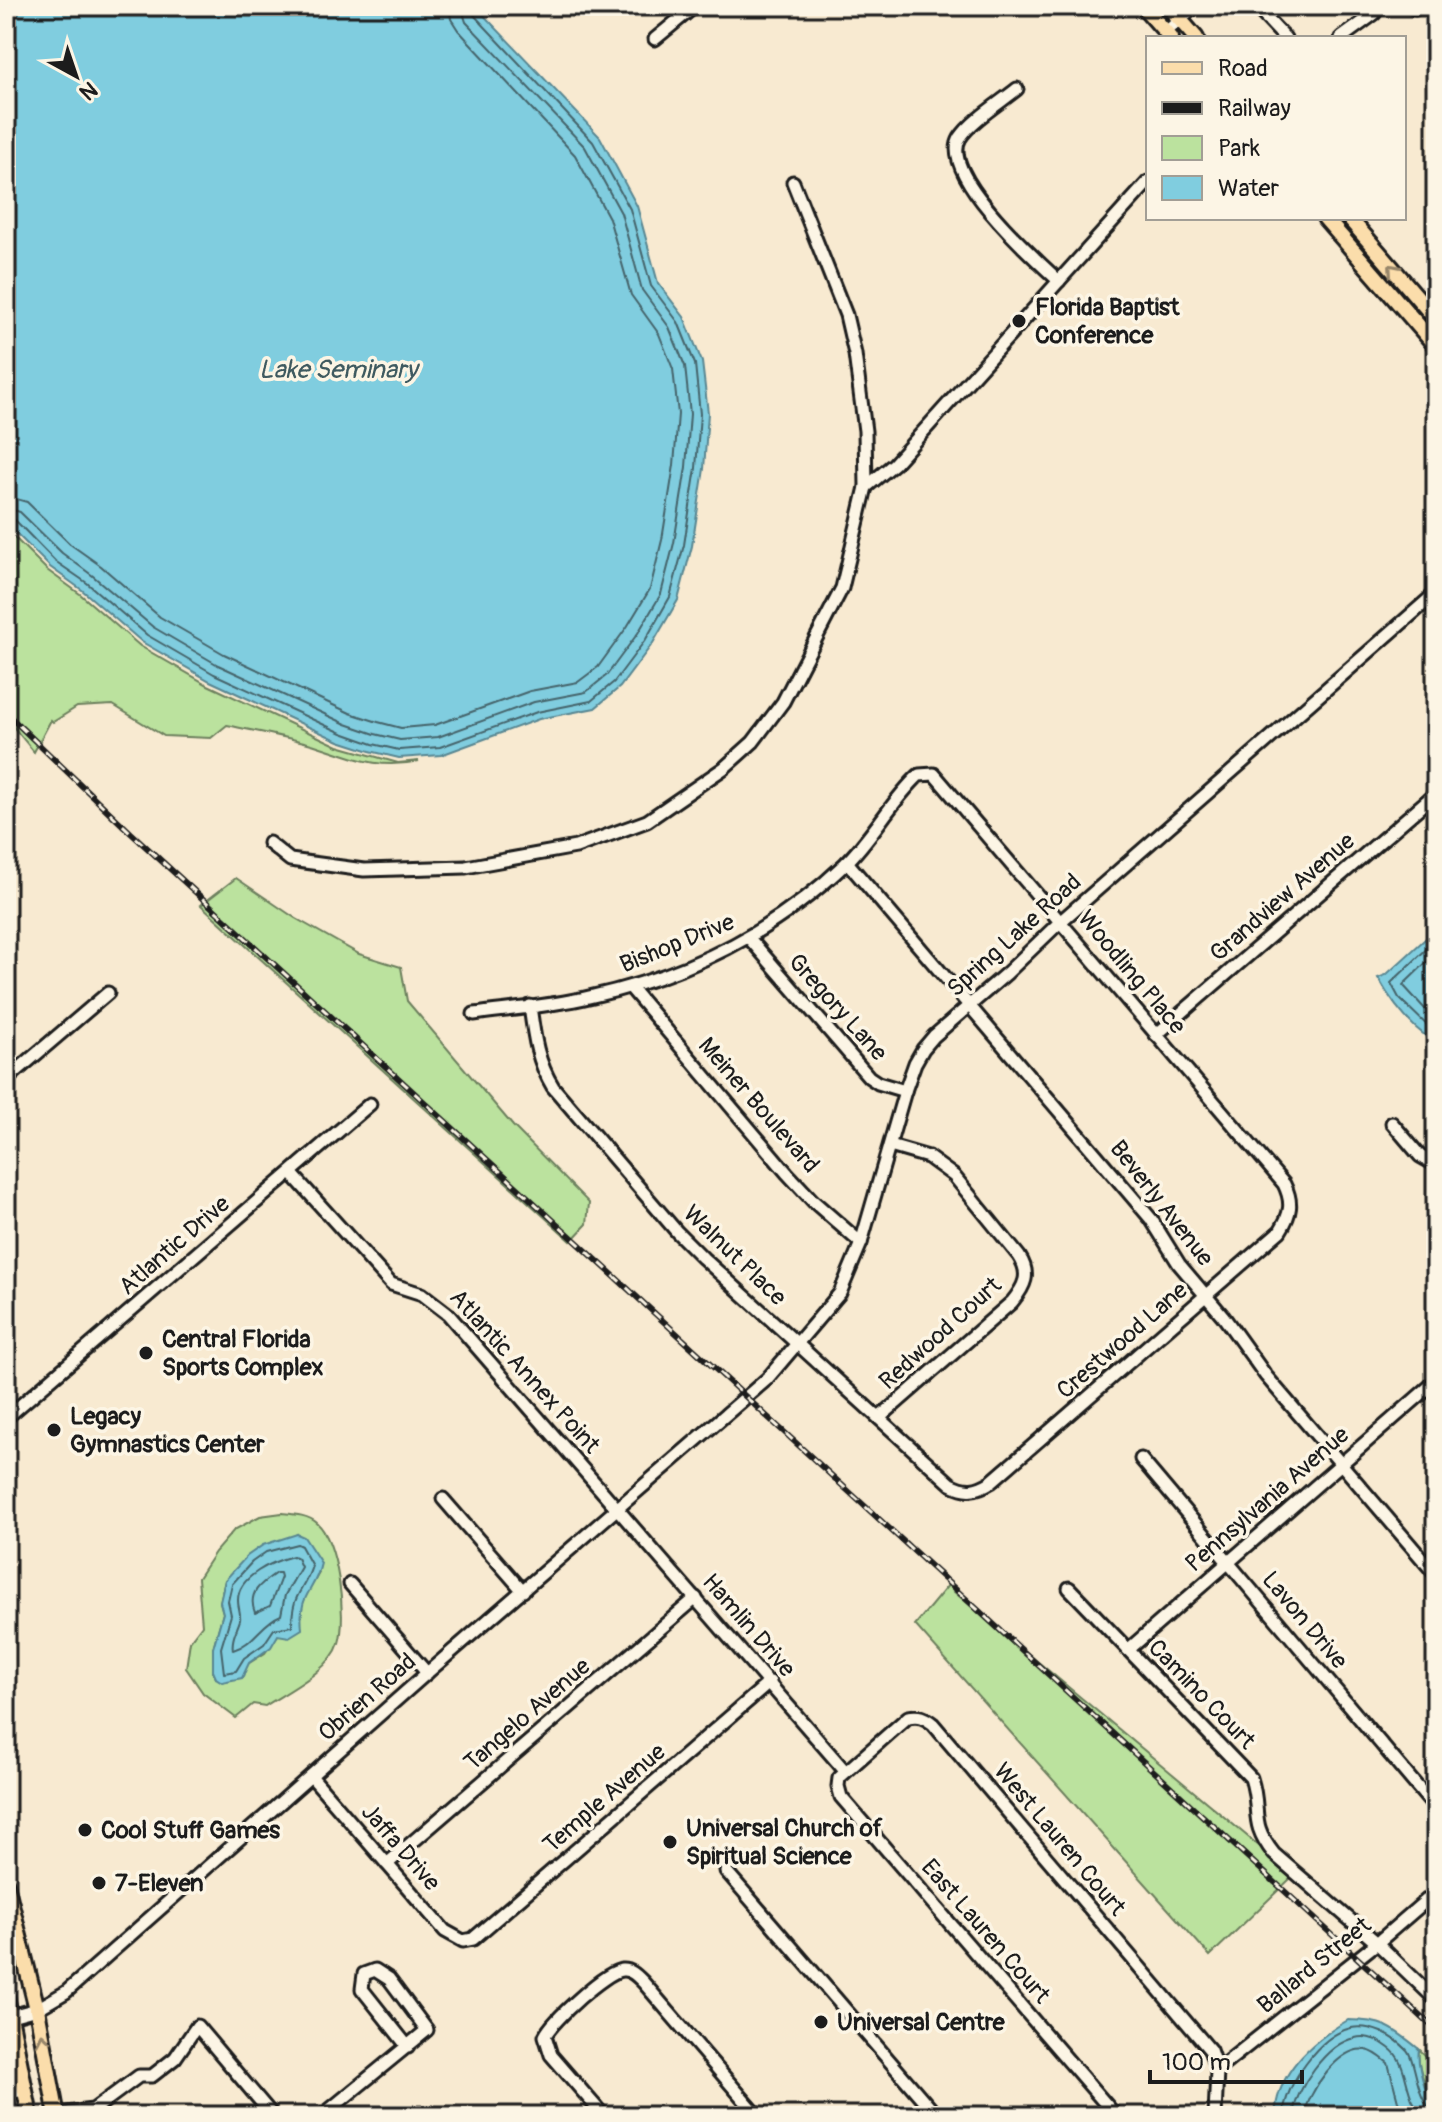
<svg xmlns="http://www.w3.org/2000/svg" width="1442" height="2122" font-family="Pangolin,sans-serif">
	<rect width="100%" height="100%" fill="#f8ead1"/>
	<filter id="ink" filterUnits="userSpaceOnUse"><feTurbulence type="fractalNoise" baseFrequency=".0125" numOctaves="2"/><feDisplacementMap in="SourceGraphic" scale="16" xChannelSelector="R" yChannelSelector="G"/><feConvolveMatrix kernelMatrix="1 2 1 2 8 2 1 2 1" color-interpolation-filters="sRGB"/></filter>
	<g filter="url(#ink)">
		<g fill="#bbe29e" stroke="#6c7f5d" stroke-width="2" fill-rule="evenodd">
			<path d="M 6,529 L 47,570 L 80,594 L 140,646 L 208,685 L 338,746 L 398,763 L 419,761 C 373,771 350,755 308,743 C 281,736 254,731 227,725 L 211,738 L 164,736 L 113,705 L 77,707 L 53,722 L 51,720 L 34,752 L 6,718 Z"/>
			<polygon points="236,878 295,918 359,954 401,967 407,1001 513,1126 589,1203 587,1224 571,1241 201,905"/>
			<path d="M 282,1513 C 293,1514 309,1515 317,1523 C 338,1542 347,1616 339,1643 C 331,1670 288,1691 265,1706 L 253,1704 L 236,1718 L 203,1693 L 186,1668 L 190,1641 L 202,1625 L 198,1578 L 215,1552 L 234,1530 L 260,1516 ZM 297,1534 L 319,1573 L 302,1602 L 301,1619 L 283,1635 L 278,1635 L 265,1653 L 249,1663 L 216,1678 L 213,1672 L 213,1648 L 223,1613 L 220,1602 L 225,1580 Z"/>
			<polygon points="949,1584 954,1589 953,1591 1265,1851 1292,1877 1210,1956 915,1625"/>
			<path d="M 1419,2049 L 1436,2066 L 1436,2107 C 1428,2089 1416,2070 1419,2049 Z"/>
		</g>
		<g fill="#80cddf" stroke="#588691" stroke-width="2">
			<polygon points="6,6 475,6 600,137 637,206 658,283 684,317 702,362 708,413 704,469 692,546 678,600 653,643 620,687 595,708 539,719 441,755 399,758 370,751 339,741 210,681 142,642 82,590 50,567 6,523"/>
			<path d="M 1436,929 L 1436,1043 C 1411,1028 1392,1003 1378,978 L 1386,975 Z"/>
			<path d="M 297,1534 L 304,1537 L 321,1563 C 315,1593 298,1592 302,1629 L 289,1637 L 278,1635 L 271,1647 L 249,1663 L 242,1678 L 222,1682 L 216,1678 L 213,1671 L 213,1648 L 223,1613 L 220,1602 L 225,1580 L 247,1556 L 263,1545 Z"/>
			<path d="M 1348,2020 C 1383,2020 1392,2027 1419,2049 C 1417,2061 1422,2079 1426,2090 C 1431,2101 1436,2104 1436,2116 L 1275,2116 C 1277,2072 1312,2041 1348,2020 Z"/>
		</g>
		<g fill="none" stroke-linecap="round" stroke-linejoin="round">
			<g stroke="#44636a" stroke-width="2">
				<polyline points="6,496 27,502 70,544 101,566 160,617 224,654 350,713 378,722 401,728 435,725 530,691 578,682 598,667 627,627 650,589 662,540 674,465 678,414 673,369 659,334 631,295 609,218 575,155 458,30 451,19 449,6"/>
				<polyline points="6,508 20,512 62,553 93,576 153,627 218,665 346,724 375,734 400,740 438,737 534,702 586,692 607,675 638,633 661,594 674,543 686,467 690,414 685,366 669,327 642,290 621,213 585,147 466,22 461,6"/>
				<polyline points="6,518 15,520 55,561 87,583 147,635 214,674 342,733 373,744 399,750 440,747 537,712 591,701 614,682 646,639 670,597 684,545 696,468 700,414 695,364 678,322 651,286 630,209 593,142 474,15 471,6"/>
				<polyline points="1436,940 1391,983 1399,998 1436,1034"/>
				<polyline points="1436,953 1403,985 1436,1021"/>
				<path d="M 297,1544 L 301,1546 L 312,1566 C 303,1594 292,1592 292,1626 L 274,1629 L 264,1644 L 244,1658 L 236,1671 L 224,1673 L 221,1648 L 231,1615 L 228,1601 L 232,1584 L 252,1562 L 266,1552 Z"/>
				<path d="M 293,1556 L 297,1558 L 301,1567 L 285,1595 L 281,1615 C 261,1623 253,1645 233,1650 C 231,1639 237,1630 240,1620 C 241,1612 238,1608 238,1601 C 237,1576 274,1561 293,1556 Z"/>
				<path d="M 276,1573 L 280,1573 L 281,1577 L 270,1606 L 255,1613 C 247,1593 260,1584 276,1573 Z"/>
				<path d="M 1283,2116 C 1285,2085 1319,2035 1351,2028 C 1371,2024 1394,2036 1407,2050 C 1415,2058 1415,2089 1428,2106 L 1436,2108"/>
				<path d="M 1293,2116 C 1295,2089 1327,2043 1355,2038 C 1367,2035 1380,2041 1389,2048 C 1412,2065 1401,2100 1426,2116"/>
				<path d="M 1305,2116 C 1306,2094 1340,2044 1366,2050 C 1374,2051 1382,2058 1388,2063 L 1398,2101 L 1408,2116"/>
			</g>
			<defs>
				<g id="minor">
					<polyline points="1255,6 1285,38"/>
					<polyline points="1410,6 1415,9"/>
					<polyline points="1166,32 1195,6"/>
					<polyline points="1341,38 1374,14 1379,6"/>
					<polyline points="655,39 695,6"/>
					<path d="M 1017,89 C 1001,102 971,121 960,138 C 939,173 1035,259 1059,281"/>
					<polyline points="866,487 894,464 1148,182"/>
					<polyline points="269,843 290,860 364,870 466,867 576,847 647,821 724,768 753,742 783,702 842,588 866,487 865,431 855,354 846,315 793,182"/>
					<polyline points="847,862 1151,1219 1179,1264 1223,1316 1266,1376 1436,1575"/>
					<polyline points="749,938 869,1077 878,1083 905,1091"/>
					<polyline points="630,987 787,1173 813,1201 861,1243"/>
					<path d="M 474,1014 C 512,1009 551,1006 589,997 C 686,976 773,933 845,864 C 873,837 891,801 919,775 L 934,774 L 1284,1184 C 1293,1202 1291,1214 1280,1231 L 991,1482 C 976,1491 967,1492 951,1484 L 703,1258 L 677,1232 L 553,1087 C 537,1061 534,1036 530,1006"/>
					<polyline points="1156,1035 1436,793"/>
					<polyline points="6,1080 108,993"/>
					<polyline points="1392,1123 1420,1156 1436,1165"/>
					<polyline points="292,1174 391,1284 422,1294 448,1314 845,1771"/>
					<polyline points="6,1418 370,1104"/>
					<path d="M 879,1418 L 1012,1302 C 1025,1286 1031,1274 1019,1256 L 954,1176 L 928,1157 L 890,1146"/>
					<polyline points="1141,1459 1436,1809"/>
					<polyline points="443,1499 523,1591"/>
					<polyline points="350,1584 427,1673"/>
					<path d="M 1069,1588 L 1251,1778 C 1262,1812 1248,1821 1274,1854 L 1377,1943 L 1436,2000"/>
					<polyline points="1128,1650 1436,1381"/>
					<polyline points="311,1776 445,1931 463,1941 473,1939 770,1682"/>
					<polyline points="387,1864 696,1598"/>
					<polyline points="726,1871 937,2116"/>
					<polyline points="11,2016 37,2009 66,1992 427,1673 767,1379 840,1293 861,1243 905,1091 915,1063 923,1049 934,1036 1007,973 1060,922 1436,593"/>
					<polyline points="1217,2070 1377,1943 1436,1892"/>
					<polyline points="6,2093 25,2090"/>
					<polyline points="57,2114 93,2110 139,2076 152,2076 175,2058 197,2026 273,2116"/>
					<polyline points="322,2116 427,2030 389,1979 375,1970 364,1974 362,1989 408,2047"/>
					<path d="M 604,2116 L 551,2055 L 545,2036 C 552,2021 606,1971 622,1970 C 631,1969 637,1976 643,1982 L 758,2116"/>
					<path d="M 1116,2116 L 841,1797 L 838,1786 L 839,1778 L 908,1717 C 919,1715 924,1717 933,1724 L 1210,2050 L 1217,2070 L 1215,2116"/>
				</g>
				<g id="major">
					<polyline points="1143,6 1171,38"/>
					<polyline points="1168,6 1196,38"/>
					<polyline points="1325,218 1436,346"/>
					<polyline points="1349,218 1436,319"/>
					<polyline points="6,1884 37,2009 57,2116"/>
					<polyline points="6,1996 30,2116"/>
				</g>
			</defs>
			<use href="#minor" stroke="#1c1c1c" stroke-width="17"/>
			<use href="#major" stroke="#1c1c1c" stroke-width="20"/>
			<use href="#minor" stroke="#fcf5e5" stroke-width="11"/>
			<use href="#major" stroke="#fbddab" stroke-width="14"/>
			<defs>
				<polyline id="rail" points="6,713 131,833 1436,2030"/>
			</defs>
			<use href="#rail" stroke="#1c1c1c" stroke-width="6"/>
			<use href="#rail" stroke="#fcf5e5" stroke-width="3" stroke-dasharray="9" stroke-linecap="butt"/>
		</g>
		<defs><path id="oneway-chevron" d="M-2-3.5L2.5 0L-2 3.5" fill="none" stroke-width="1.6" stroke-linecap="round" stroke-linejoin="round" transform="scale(2)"/></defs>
		<g stroke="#97866b">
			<use href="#oneway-chevron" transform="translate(1393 269) rotate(-131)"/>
			<use href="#oneway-chevron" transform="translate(43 2039) rotate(-100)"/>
		</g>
	</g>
	<g fill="#1c1c1c" stroke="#fcf5e5" stroke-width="3">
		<circle cx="1019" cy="321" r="8"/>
		<circle cx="146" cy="1353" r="8"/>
		<circle cx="54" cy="1430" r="8"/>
		<circle cx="85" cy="1830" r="8"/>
		<circle cx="670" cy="1842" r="8"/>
		<circle cx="99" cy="1883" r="8"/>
		<circle cx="821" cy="2022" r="8"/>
	</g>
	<g text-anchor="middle" stroke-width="7" stroke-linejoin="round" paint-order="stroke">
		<g font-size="24" font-weight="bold" fill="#1c1c1c" stroke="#fcf5e5" text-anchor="start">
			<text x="1035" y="315">Florida Baptist<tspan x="1035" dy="28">Conference</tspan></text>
			<text x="162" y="1347">Central Florida<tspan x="162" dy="28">Sports Complex</tspan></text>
			<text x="70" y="1424">Legacy<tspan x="70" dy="28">Gymnastics Center</tspan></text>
			<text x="686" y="1836">Universal Church of<tspan x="686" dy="28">Spiritual Science</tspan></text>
			<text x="101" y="1838">Cool Stuff Games</text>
			<text x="115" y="1891">7-Eleven</text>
			<text x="837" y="2030">Universal Centre</text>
		</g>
		<g font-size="24" fill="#1c1c1c" stroke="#fcf5e5">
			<text transform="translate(1282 897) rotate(-41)" y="8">Grandview Avenue</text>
			<text transform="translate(1014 935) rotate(-42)" y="8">Spring Lake Road</text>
			<text transform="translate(677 943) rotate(-22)" y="8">Bishop Drive</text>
			<text transform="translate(1132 972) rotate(50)" y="8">Woodling Place</text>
			<text transform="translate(838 1007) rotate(48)" y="8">Gregory Lane</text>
			<text transform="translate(759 1105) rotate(49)" y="8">Meiner Boulevard</text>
			<text transform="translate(1162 1203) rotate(52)" y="8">Beverly Avenue</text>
			<text transform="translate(174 1245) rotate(-41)" y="8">Atlantic Drive</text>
			<text transform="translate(735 1255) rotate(44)" y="8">Walnut Place</text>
			<text transform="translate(940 1333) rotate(-42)" y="8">Redwood Court</text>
			<text transform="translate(1122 1340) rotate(-41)" y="8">Crestwood Lane</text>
			<text transform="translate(525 1371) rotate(48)" y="8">Atlantic Annex Point</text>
			<text transform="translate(1267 1499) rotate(-41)" y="8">Pennsylvania Avenue</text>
			<text transform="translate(1305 1620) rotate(50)" y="8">Lavon Drive</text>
			<text transform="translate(749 1625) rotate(49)" y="8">Hamlin Drive</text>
			<text transform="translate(1202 1694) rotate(46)" y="8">Camino Court</text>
			<text transform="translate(367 1697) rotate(-41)" y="8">Obrien Road</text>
			<text transform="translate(527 1714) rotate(-41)" y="8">Tangelo Avenue</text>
			<text transform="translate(604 1798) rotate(-41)" y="8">Temple Avenue</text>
			<text transform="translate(1060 1839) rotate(50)" y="8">West Lauren Court</text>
			<text transform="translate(401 1847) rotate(49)" y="8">Jaffa Drive</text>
			<text transform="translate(986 1931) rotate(49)" y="8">East Lauren Court</text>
			<text transform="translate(1314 1965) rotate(-39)" y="8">Ballard Street</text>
		</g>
		<g font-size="26" font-style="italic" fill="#3f5a60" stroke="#fcf5e5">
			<text x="338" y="378">Lake Seminary</text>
		</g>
	</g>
	<rect width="1442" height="2122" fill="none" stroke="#fcf5e5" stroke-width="32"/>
	<rect x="16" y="16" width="1410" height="2090" fill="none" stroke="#1c1c1c" stroke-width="3" filter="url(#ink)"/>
	<rect x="1146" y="36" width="260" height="184" fill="#fcf5e5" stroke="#a29e95" stroke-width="2"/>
	<rect x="1162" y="62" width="40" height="12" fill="#fbddab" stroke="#a29e95" stroke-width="2"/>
	<text x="1218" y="76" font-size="24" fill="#1c1c1c">Road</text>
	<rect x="1162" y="102" width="40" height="12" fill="#1c1c1c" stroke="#a29e95" stroke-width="2"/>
	<text x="1218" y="116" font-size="24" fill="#1c1c1c">Railway</text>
	<rect x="1162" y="136" width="40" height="24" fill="#bbe29e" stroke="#a29e95" stroke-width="2"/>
	<text x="1218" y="156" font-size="24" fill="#1c1c1c">Park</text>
	<rect x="1162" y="176" width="40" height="24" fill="#80cddf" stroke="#a29e95" stroke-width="2"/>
	<text x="1218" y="196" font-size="24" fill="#1c1c1c">Water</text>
	<g transform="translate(76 76) rotate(140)" stroke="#fcf5e5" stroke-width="6" paint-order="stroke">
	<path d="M0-6L14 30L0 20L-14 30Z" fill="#1c1c1c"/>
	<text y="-12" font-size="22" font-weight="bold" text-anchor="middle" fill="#1c1c1c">N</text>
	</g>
	<path d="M1150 2070v12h152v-12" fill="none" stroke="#1c1c1c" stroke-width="4"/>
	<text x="1162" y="2070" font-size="24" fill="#1c1c1c" stroke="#fcf5e5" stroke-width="6" paint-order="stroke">100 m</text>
</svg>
